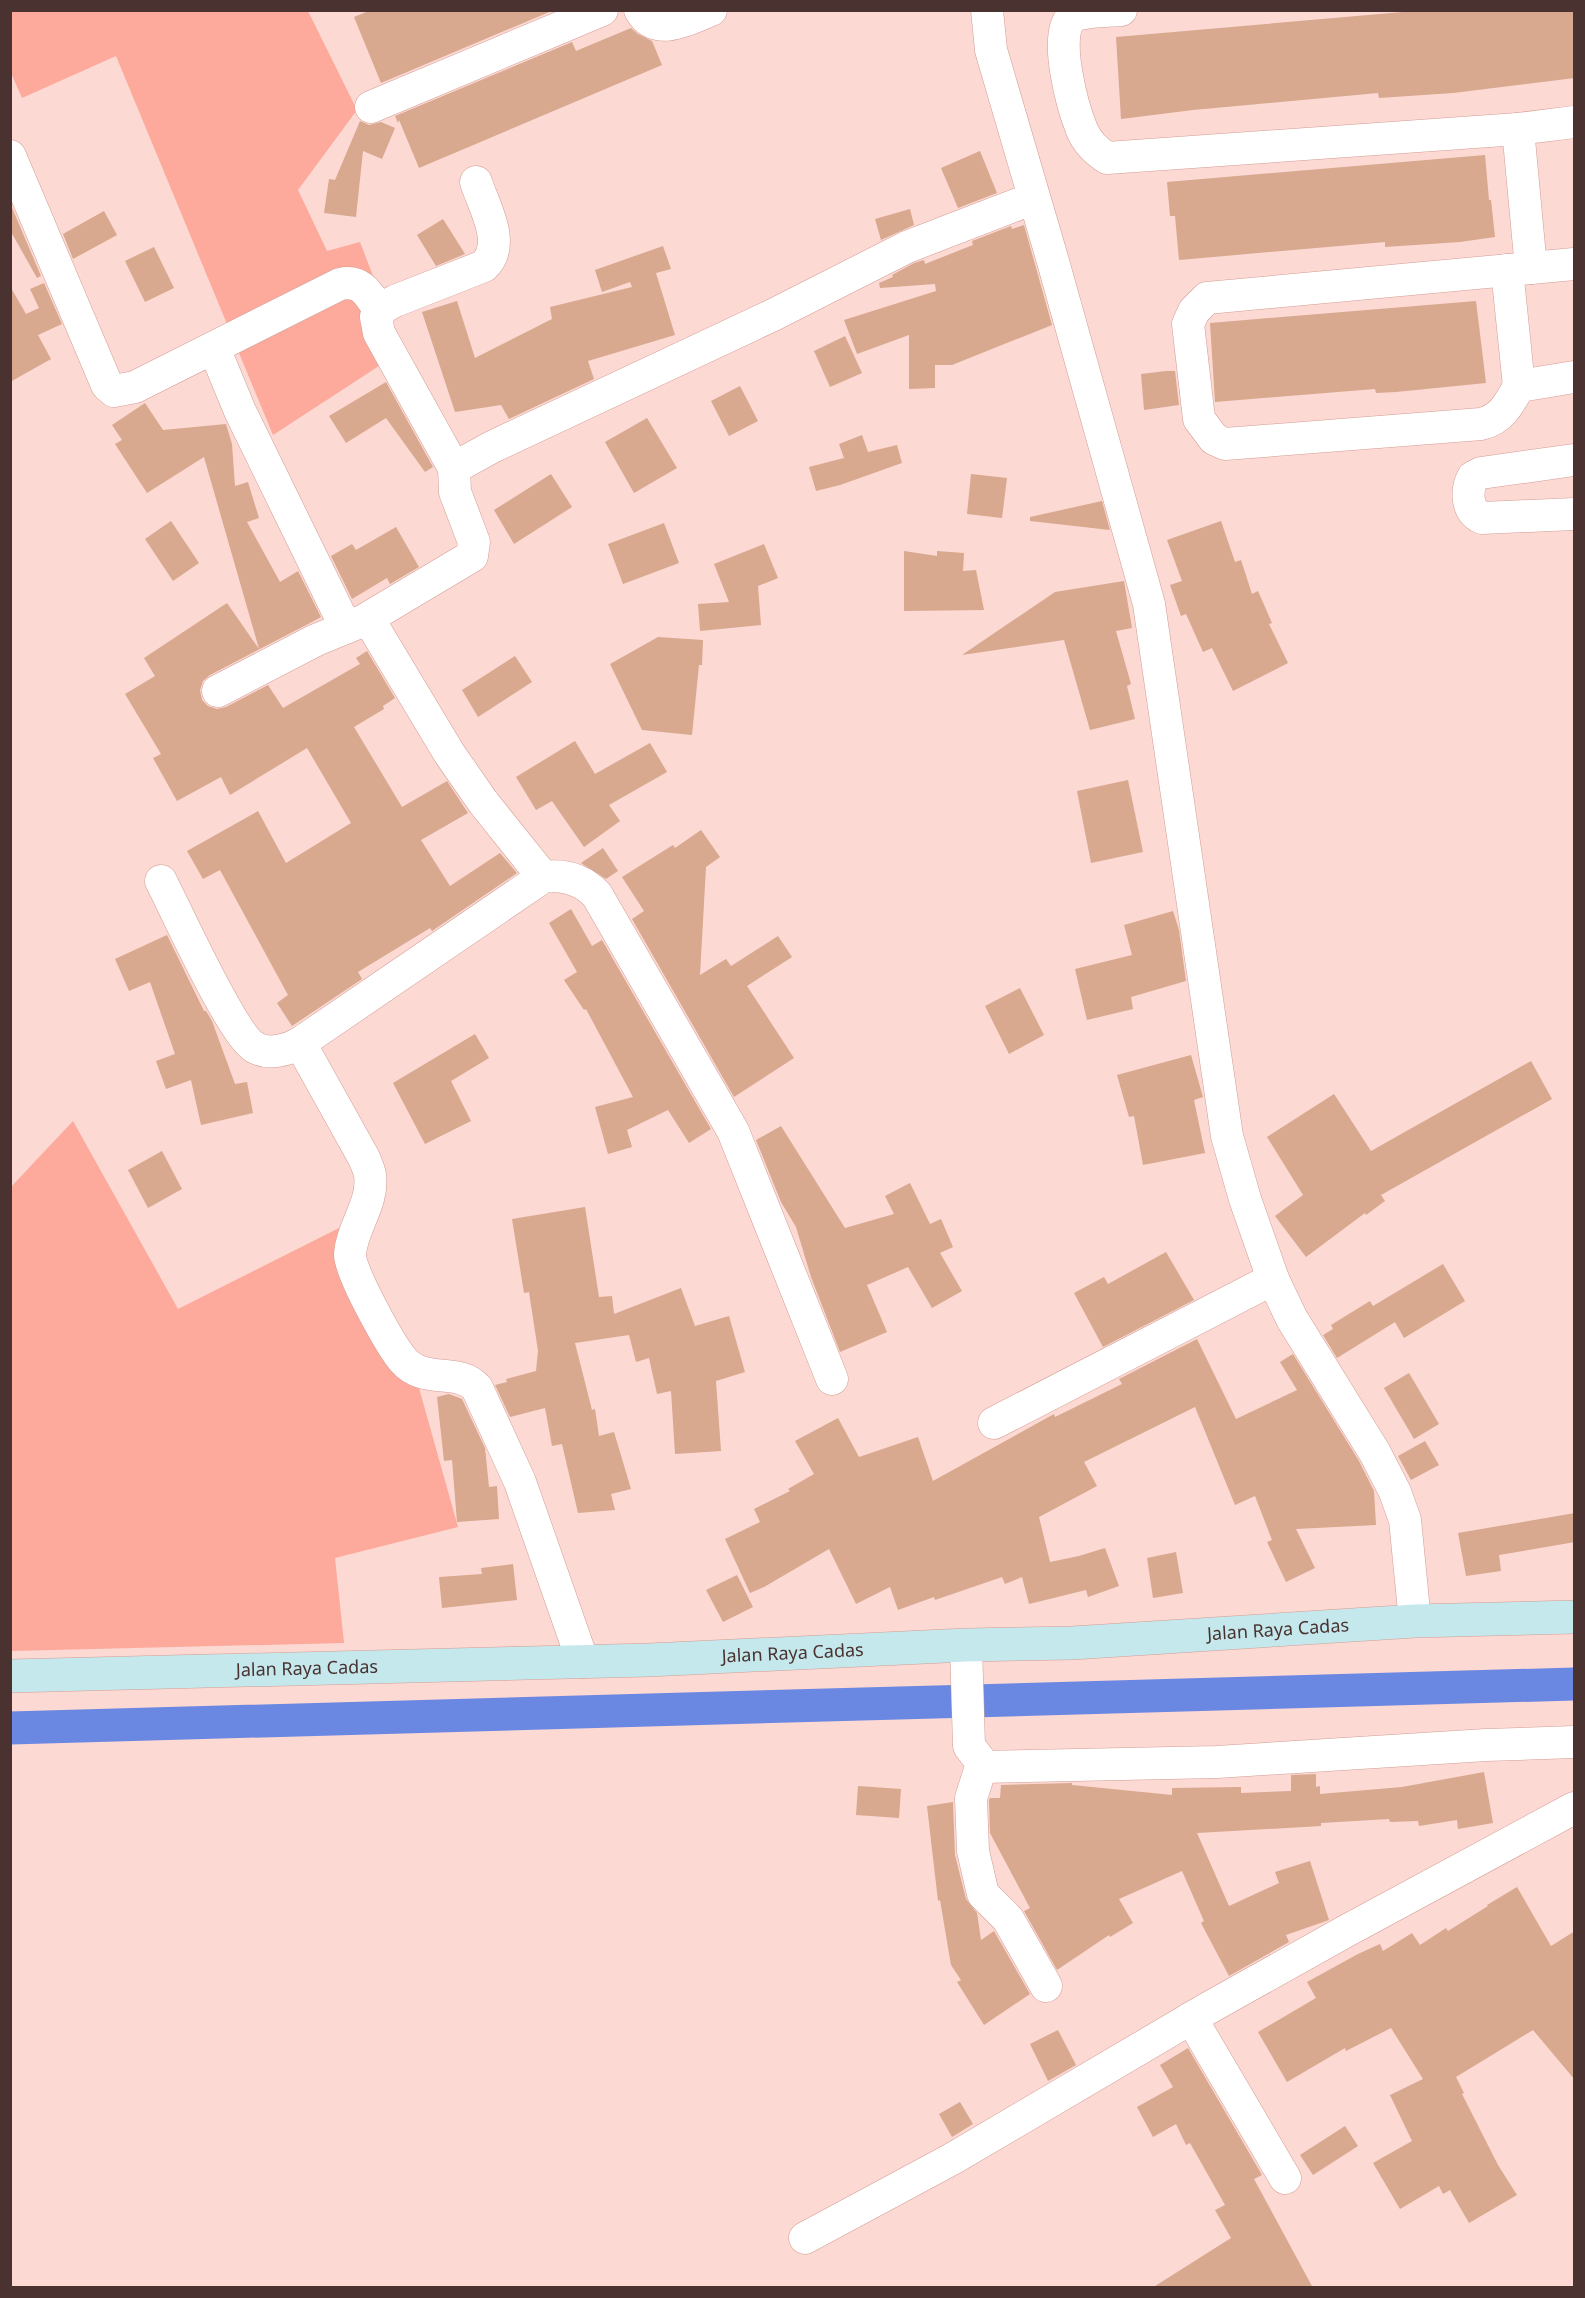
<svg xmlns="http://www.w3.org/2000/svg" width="1585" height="2298" font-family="'Noto Sans',sans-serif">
	<rect width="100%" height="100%" fill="#fcd9d3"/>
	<g fill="#fda99c">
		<polygon points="10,11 308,11 357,110 298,190 327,251 360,242 402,351 273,435 116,56 22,98 11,73"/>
		<polygon points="73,1121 178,1309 339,1228 410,1356 458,1527 335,1558 344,1643 11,1651 10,1188"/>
	</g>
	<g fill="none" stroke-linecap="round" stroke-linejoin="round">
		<polyline stroke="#6a87e2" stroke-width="33" points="10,1728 1574,1684"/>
	</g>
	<g fill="#d8a88f">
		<polygon points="371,10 554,10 381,83 354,17"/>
		<polygon points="1426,10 1575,10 1575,78 1453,93 1379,98 1378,93 1193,110 1121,119 1116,37"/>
		<polygon points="631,28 638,34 652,41 662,65 419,168 399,120 398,123 395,116 572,42 576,51"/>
		<polygon points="360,121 369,125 381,122 395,128 382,159 363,151 356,217 324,213 329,179 335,180"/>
		<polygon points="980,151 997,193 958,208 941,168"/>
		<polygon points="1485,155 1489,200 1491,200 1495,237 1460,242 1385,247 1385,242 1179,260 1175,216 1170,216 1167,182"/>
		<polygon points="10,203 41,276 37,278 10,230"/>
		<polygon points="910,209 914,225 881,240 875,219"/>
		<polygon points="104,211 117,235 73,259 63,234"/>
		<polygon points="443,219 465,254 436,266 417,235"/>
		<polygon points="1024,225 1052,325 952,365 935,365 935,388 909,389 909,335 857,354 844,320 936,291 935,284 880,288 879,283 893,277 892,275 914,263 924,260 925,264 973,245 972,241 1011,226 1012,229"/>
		<polygon points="663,246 671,269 656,273 675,335 588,361 594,379 509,419 501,405 455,412 422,312 457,301 475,358 552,319 550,307 632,287 630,282 602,292 595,270"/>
		<polygon points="154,247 174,288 145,302 125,261"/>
		<polygon points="44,283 62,324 38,335 51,359 10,382 10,286 26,314 39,308 30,289"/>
		<polygon points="1476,301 1486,383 1396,392 1376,393 1375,389 1215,402 1210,323"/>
		<polygon points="845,336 862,373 830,387 814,351"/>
		<polygon points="1166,371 1175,371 1179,405 1144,410 1141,374"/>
		<polygon points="386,382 433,467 425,472 386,418 346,443 329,416"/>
		<polygon points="740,386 758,421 729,436 711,401"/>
		<polygon points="145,403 163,430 226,424 232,444 235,486 248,482 259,518 247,522 280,582 298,571 321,617 310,623 210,675 203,681 200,690 202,700 208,706 217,709 226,707 268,685 283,708 360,664 356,658 367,651 395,698 383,706 384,709 354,727 402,807 447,781 468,813 421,840 450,886 500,853 517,873 432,931 430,928 358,972 362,979 292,1026 277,1003 288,995 220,870 203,879 187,851 258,811 286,863 351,823 307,748 230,795 221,777 177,801 153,758 161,754 125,694 155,676 144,658 227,603 259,649 204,457 147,493 115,444 122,440 112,425"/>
		<polygon points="647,418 677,468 634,493 605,442"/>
		<polygon points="862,435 868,452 897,445 902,463 840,485 816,491 809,467 844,458 839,444"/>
		<polygon points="551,474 572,507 514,544 494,510"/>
		<polygon points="971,474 1007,478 1002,518 967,514"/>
		<polygon points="1102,501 1110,530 1030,521 1030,517"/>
		<polygon points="171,521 199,563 173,581 145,539"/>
		<polygon points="1221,521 1235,562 1241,560 1252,594 1258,591 1272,623 1269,624 1288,663 1233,691 1212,648 1203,652 1186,614 1181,616 1170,585 1182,581 1167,540"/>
		<polygon points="664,523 679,563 623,584 608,544"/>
		<polygon points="396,527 419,567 390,584 387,578 352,599 331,556 352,544 356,550"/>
		<polygon points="764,544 778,578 758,586 761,625 700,631 698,604 729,602 714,564"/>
		<polygon points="904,551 937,556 937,551 964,553 963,571 976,570 984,610 904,611"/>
		<polygon points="1124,581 1132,628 1116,631 1131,684 1127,686 1135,719 1090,730 1064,640 962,655 1055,592"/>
		<polygon points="658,637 703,640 702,665 699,665 692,735 642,730 610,664"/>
		<polygon points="515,656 532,682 478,717 462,690"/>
		<polygon points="575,741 595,774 650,743 667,772 609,805 620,821 584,847 552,801 536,810 516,777"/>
		<polygon points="1128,780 1143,852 1091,863 1077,791"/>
		<polygon points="701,830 720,857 706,867 700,975 726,959 731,966 778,936 792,957 747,986 794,1058 734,1097 632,919 644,911 622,877 673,845 675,848"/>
		<polygon points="603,848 618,871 606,879 581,863"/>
		<polygon points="571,909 592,946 602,940 711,1129 689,1143 668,1110 627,1130 632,1147 608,1154 595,1107 633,1097 586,1009 584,1010 564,980 577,972 549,923"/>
		<polygon points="1173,911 1179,930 1186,981 1131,997 1133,1009 1087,1020 1075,969 1132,955 1124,925"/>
		<polygon points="167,935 204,1011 206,1011 212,1021 235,1084 247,1082 253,1113 201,1125 191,1080 166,1089 156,1061 175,1054 150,982 129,991 115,959"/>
		<polygon points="1020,988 1044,1035 1009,1054 985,1006"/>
		<polygon points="475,1034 489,1058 451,1081 471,1121 425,1144 393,1083"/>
		<polygon points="1191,1055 1203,1097 1194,1100 1205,1153 1143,1165 1134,1116 1129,1117 1117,1075"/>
		<polygon points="1531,1061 1552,1099 1381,1195 1385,1201 1366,1215 1365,1213 1306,1257 1275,1216 1303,1195 1267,1137 1334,1094 1371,1151"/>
		<polygon points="781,1126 845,1228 894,1214 885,1196 910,1183 930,1224 941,1219 953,1247 940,1253 962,1291 932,1308 908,1267 867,1285 887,1332 840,1352 811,1277 796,1227 781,1202 756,1140"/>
		<polygon points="162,1151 182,1189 148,1208 128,1170"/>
		<polygon points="585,1207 599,1297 612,1296 614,1314 681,1288 695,1326 729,1316 745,1372 716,1381 721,1451 675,1454 671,1391 657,1394 649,1358 636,1362 629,1335 575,1343 592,1410 595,1409 599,1436 614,1432 631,1489 611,1494 615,1510 578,1513 562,1444 552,1446 545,1408 510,1417 495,1385 507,1382 506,1379 536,1371 538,1351 529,1292 524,1293 512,1219"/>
		<polygon points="1166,1252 1194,1300 1103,1347 1074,1293 1104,1277 1108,1284"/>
		<polygon points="1443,1264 1465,1301 1404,1338 1395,1322 1337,1358 1323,1335 1333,1329 1331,1325 1370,1301 1373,1306"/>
		<polygon points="1197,1339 1236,1419 1297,1390 1280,1362 1293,1354 1359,1461 1374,1491 1376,1525 1296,1529 1315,1568 1286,1582 1267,1542 1272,1540 1255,1496 1235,1505 1195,1407 1084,1462 1097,1486 1039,1517 1050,1562 1079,1556 1105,1548 1119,1586 1088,1597 1086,1590 1029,1604 1022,1577 1005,1584 1002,1577 935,1600 934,1597 898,1610 890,1587 856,1604 829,1549 764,1587 750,1593 725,1539 760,1522 754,1509 790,1491 788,1489 814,1474 795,1441 838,1418 859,1457 918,1437 933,1481 1054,1414 1055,1417 1122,1384 1119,1379"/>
		<polygon points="1409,1373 1439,1424 1414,1439 1384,1388"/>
		<polygon points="449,1394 462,1399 485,1448 489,1487 497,1486 499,1519 457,1522 452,1460 444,1461 437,1397"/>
		<polygon points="1425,1441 1439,1465 1411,1480 1398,1456"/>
		<polygon points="1575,1513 1575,1542 1499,1555 1501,1571 1466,1576 1458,1533"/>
		<polygon points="1176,1552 1183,1593 1153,1598 1147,1558"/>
		<polygon points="513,1564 517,1600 442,1608 439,1577 482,1574 481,1568"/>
		<polygon points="737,1575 753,1607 723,1622 706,1590"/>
		<polygon points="1484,1772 1493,1823 1458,1829 1457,1820 1419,1826 1418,1821 1390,1822 1389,1819 1321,1823 1321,1826 1197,1833 1229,1906 1279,1883 1275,1872 1310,1861 1329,1920 1286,1935 1289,1942 1229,1976 1201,1923 1204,1921 1182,1871 1119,1899 1133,1923 1110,1937 1109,1935 1057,1970 1024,1911 1030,1908 990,1833 989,1800 990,1798 1000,1798 1001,1785 1072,1783 1072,1785 1172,1795 1172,1788 1241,1787 1241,1793 1291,1791 1291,1775 1316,1774 1316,1787 1320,1786 1320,1794 1402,1787"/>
		<polygon points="858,1786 901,1789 899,1818 856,1815"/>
		<polygon points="953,1802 955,1855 966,1899 977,1913 981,1940 994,1931 1030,1994 984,2025 957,1982 961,1980 951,1965 940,1900 938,1901 927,1806"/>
		<polygon points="1517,1887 1551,1946 1575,1931 1575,2080 1533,2030 1456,2077 1464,2093 1462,2094 1498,2165 1517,2195 1469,2223 1450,2190 1443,2194 1439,2186 1400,2209 1373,2163 1412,2141 1390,2095 1423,2079 1391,2028 1346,2051 1345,2048 1287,2082 1258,2032 1316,1998 1307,1982 1358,1954 1380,1944 1383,1951 1412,1933 1420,1945 1446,1928 1448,1931 1488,1906 1487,1905"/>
		<polygon points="1058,2030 1076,2065 1048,2081 1030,2044"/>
		<polygon points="1188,2048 1262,2175 1254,2179 1313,2288 1152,2288 1231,2238 1215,2210 1225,2205 1190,2143 1186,2145 1176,2124 1153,2137 1137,2107 1173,2087 1160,2065"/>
		<polygon points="960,2102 973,2124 952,2137 939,2114"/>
		<polygon points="1345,2126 1358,2146 1313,2175 1300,2155"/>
	</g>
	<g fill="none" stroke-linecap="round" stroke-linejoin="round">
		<defs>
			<g id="street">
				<path d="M 640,10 C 656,38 689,19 711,10"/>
				<polyline points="987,10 991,50 1052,258 1149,604 1227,1136 1245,1199 1273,1279 1292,1319 1375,1453 1395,1492 1405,1520 1415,1621"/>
				<path d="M 1121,10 C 1109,11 1078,11 1071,18 C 1053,37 1073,108 1082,130 C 1087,142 1096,151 1107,158 L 1518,129 L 1574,122"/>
				<polyline points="371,107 602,10"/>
				<polyline points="1518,129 1531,268"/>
				<path d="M 10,156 L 107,385 L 114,391 L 135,387 L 340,284 C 362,279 369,295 380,311"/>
				<path d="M 1574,264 L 1207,298 L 1194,311 L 1188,324 L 1199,419 L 1214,439 L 1225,444 L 1481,424 C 1502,419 1509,404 1519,386 L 1574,377"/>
				<polyline points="1507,270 1519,386"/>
				<polyline points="214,348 240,411 345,626"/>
				<path d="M 1574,460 L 1481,473 L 1473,477 C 1466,490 1466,511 1482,518 L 1574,514"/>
				<path d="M 454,468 L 379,333 L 376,317 L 384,307 L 395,301 L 484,266 C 507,244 484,207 476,182"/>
				<polyline points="218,691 316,640 365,620"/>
				<polyline points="543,877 483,802 449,753 368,618 472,556 474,542 455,492 454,468 492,447 773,315 907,247 1034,198"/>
				<path d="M 161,881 C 176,910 233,1037 256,1048 C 269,1055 288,1050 300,1043"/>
				<polyline points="994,1423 1273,1279"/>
				<polyline points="966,1645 969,1746 979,1759 981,1767 971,1798 973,1851 983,1894 1008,1919 1046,1986"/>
				<path d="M 583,1662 L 520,1482 L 477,1388 C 459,1367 424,1385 403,1360 C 391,1346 349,1271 350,1254 C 352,1227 374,1203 370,1175 C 369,1169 366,1163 364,1158 L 300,1043 L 543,877 C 564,874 582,879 597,895 L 733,1131 L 832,1379"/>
				<polyline points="981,1767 1217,1762 1486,1745 1574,1742"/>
				<polyline points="1191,2018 1285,2178"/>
				<polyline points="805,2238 952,2159 1205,2010 1348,1930 1574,1808"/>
			</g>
			<g id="secondary">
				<path id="s1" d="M 10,1676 L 649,1660 L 966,1645 L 1072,1643 L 1415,1621 L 1574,1617"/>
			</g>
		</defs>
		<use href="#street" stroke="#d39d94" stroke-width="33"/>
		<use href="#secondary" stroke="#d39d94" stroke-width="34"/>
		<use href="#street" stroke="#fff" stroke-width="32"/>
		<use href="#secondary" stroke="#c5e8ed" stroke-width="33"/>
	</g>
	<g text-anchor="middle" stroke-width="4.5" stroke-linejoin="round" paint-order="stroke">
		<g font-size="18" fill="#49322f" stroke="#fff">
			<text dy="6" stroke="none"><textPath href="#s1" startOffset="1269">Jalan Raya Cadas</textPath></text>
			<text dy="6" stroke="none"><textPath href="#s1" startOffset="783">Jalan Raya Cadas</textPath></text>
			<text dy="6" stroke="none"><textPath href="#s1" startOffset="297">Jalan Raya Cadas</textPath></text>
		</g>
	</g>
	<rect width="1585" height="2298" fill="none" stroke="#49322f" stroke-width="24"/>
</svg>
